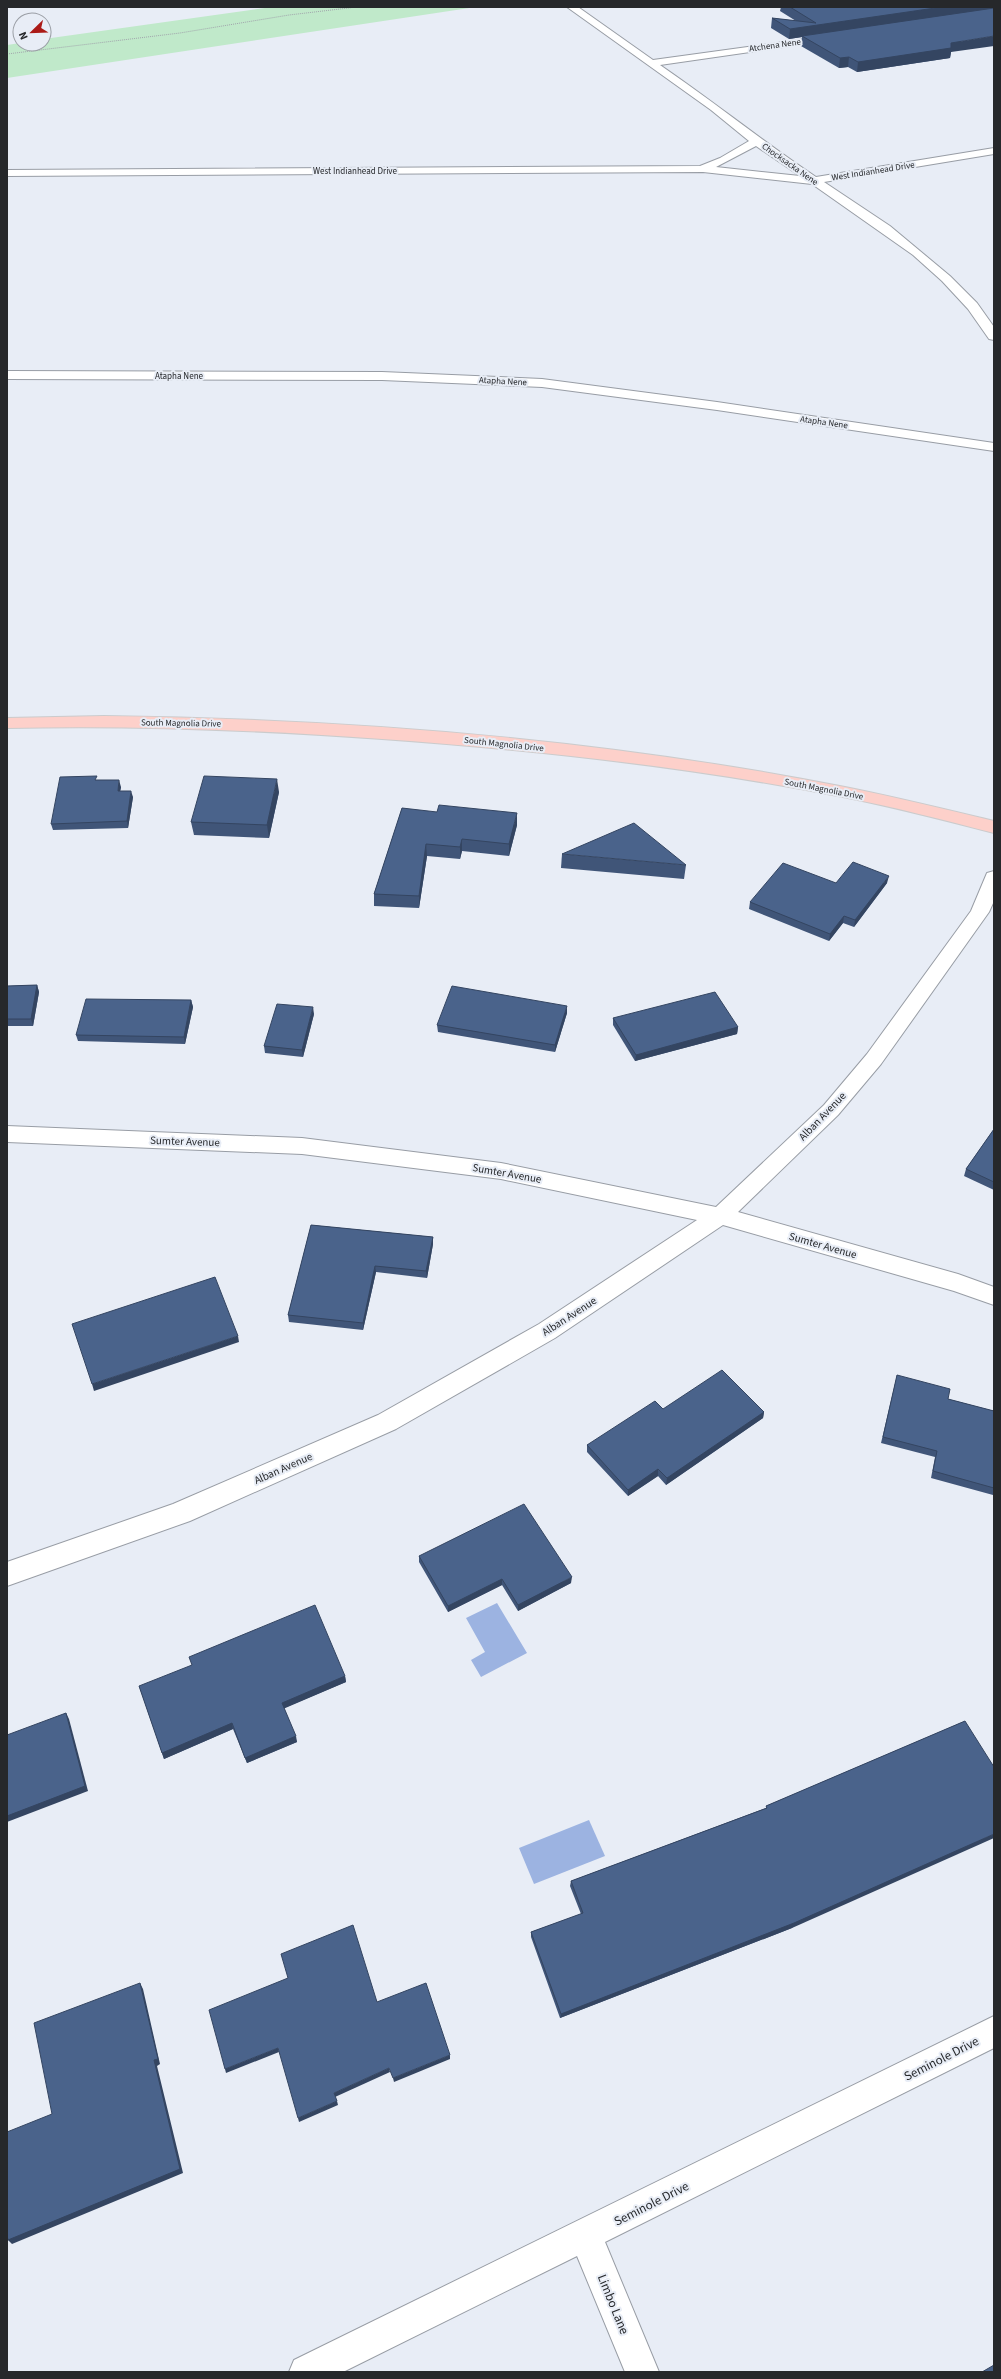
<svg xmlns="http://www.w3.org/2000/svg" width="1001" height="2379" font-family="'Source Sans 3',sans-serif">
	<rect width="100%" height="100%" fill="#e8edf6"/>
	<polygon fill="#c0e9ca" points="272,7 476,7 7,78 7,45 20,43 44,44 44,39"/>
	<g fill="#9cb3e1">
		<polygon points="497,1603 527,1653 481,1677 471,1660 485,1652 466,1618"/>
		<polygon points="589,1820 605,1856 534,1884 519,1848"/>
	</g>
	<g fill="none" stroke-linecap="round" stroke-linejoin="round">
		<defs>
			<g id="minor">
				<path d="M 567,7 L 578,7 L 653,60 L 835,35 L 837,37 L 832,40 L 660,65 C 713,101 763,142 816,177 L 994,148 L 994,154 L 824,182 L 890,226 L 950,276 L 977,303 L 994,327 L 994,340 L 989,339 L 968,309 L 942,281 L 913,255 L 812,184 L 703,172 L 7,176 L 7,170 L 700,166 L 720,158 L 749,141 L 711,110 ZM 756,146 L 800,176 L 716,167 Z"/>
				<polygon points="7,371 382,372 542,379 717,402 994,443 994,451 717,410 542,387 382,380 7,379"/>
				<polygon points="994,871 994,901 989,912 881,1064 838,1115 738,1212 958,1274 994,1287 994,1305 954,1291 723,1225 555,1338 396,1429 190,1521 7,1586 7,1562 173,1504 378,1415 539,1324 697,1220 501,1179 302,1154 7,1142 7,1126 302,1138 501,1163 716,1207 824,1105 867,1054 971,911 987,873"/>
				<polygon points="994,2016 994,2048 605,2242 659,2372 625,2372 577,2256 343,2372 289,2372 294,2360"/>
			</g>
			<path id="major" d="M 104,716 C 352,719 602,739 845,787 C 895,797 944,809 994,821 L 994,833 C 944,820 894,807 843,797 C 691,767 536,750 382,739 C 257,730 132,725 7,728 L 7,718 Z"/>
		</defs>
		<use href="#minor" stroke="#989da5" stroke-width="2"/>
		<use href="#major" stroke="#cbcbcc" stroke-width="2"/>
		<polyline stroke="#a1a5ac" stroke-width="1" stroke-dasharray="1 1" stroke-linecap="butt" points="7,54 180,33 289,15 357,7"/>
		<use href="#minor" fill="#fff" fill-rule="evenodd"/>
		<use href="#major" fill="#fdd0ca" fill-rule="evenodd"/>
	</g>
	<g fill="#405578">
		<polygon points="781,7 994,7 951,52 950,58 857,72 848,67 839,68 801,46 802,37 789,39 771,28 772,18 796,21 780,11"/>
		<polygon points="98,780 121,787 120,791 133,797 128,828 53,830 51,824"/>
		<polygon points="279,792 269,838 194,835 191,822"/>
		<polygon points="402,808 517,825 509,856 462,851 460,859 427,856 419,908 374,906 374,894"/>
		<polygon points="562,854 686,865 684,879 561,868"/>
		<polygon points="836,883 887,883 854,927 843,923 829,941 749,909 750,902"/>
		<polygon points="37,985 39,992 33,1026 7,1026 7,986"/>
		<polygon points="191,1000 193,1007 185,1044 78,1041 76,1035"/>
		<polygon points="567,1013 555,1052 438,1032 437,1025"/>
		<polygon points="314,1014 303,1057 265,1053 264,1046"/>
		<polygon points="613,1018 738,1027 737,1034 635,1061 613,1025"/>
		<polygon points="994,1129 994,1190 964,1176 966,1169"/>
		<polygon points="311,1225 433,1237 433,1244 427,1278 376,1272 363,1330 289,1322 288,1315"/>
		<polygon points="897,1375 948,1399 994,1411 994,1493 993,1495 931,1478 935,1457 881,1443"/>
		<polygon points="663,1409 764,1412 763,1418 666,1485 658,1476 628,1496 587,1452 587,1445"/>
		<polygon points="419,1556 571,1583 518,1611 502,1585 448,1612 419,1562"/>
		<polygon points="345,1676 346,1682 284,1708 297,1742 247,1763 233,1729 164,1759 139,1686"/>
		<polygon points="965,1721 792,1928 560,2018 531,1937 531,1932 581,1914 570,1886 571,1881 766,1808 766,1806"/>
	</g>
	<g fill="#344561">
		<polygon points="942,7 994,7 994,9 802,36 802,37 789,39 790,29"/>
		<polygon points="994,36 994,46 951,52 950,58 857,72 858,62 951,43"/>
		<polygon points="849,57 848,67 839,68 840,58"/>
		<polygon points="277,779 279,792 269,838 267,825"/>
		<polygon points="119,780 121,787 119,798 118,791"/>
		<polygon points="131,791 133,797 128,828 127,821"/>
		<polygon points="517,813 517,825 509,856 509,844"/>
		<polygon points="462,839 462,851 460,859 460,847"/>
		<polygon points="426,844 427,856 419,908 419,896"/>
		<polygon points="889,876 887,883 854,927 855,920"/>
		<polygon points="844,916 843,923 829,941 830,934"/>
		<polygon points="37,985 39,992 33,1026 31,1019"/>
		<polygon points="191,1000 193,1007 185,1044 184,1037"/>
		<polygon points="567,1006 567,1013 555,1052 555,1045"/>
		<polygon points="313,1007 314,1014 303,1057 302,1050"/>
		<polygon points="738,1027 737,1034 635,1061 636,1055"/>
		<polygon points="433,1237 433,1244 427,1278 426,1271"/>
		<polygon points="375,1266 376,1272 363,1330 363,1323"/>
		<polygon points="238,1336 239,1342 94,1391 92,1384"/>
		<polygon points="764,1412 763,1418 666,1485 667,1478"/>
		<polygon points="658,1469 658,1476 628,1496 628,1490"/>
		<polygon points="572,1577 571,1583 518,1611 518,1605"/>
		<polygon points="502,1579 502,1585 448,1612 448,1606"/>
		<polygon points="345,1676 346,1682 283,1709 282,1703"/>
		<polygon points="66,1713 69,1719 88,1791 7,1822 7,1816"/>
		<polygon points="232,1723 233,1729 164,1759 162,1753"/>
		<polygon points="296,1736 297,1742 247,1763 245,1758"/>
		<polygon points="994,1834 994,1838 792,1928 560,2018 561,2014"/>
		<polygon points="140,1983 143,1989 160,2064 157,2066 183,2173 12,2244 8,2240"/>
		<polygon points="278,2048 279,2052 226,2073 225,2069"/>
		<polygon points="450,2055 450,2059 394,2082 393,2078"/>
		<polygon points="389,2068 390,2072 335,2097 334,2093"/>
		<polygon points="337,2101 338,2105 299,2122 298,2118"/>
	</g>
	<g fill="#4a638b" stroke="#344561">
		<polygon points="790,7 942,7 790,29 772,18 816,23"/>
		<polygon points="994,8 994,36 951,43 951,48 858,62 849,57 840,58 802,36"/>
		<polygon points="97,776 95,780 119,780 118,791 131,791 127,821 51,824 60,777"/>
		<polygon points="204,776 277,779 267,825 191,822"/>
		<polygon points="439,805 517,813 509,844 462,839 460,847 426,844 419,896 374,894 402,808 437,812"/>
		<polygon points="634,823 686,865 562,854"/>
		<polygon points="853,862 889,876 855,920 844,916 830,934 750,902 783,863 836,883"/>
		<polygon points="37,985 31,1019 7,1019 7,986"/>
		<polygon points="452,986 567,1006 555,1045 437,1025"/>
		<polygon points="715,992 738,1027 636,1055 613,1018"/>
		<polygon points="86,999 191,1000 184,1037 76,1035"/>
		<polygon points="277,1004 313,1007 302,1050 264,1046"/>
		<polygon points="994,1129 994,1182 966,1169"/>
		<polygon points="311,1225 433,1237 426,1271 375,1266 363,1323 288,1315"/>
		<polygon points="215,1277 238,1336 92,1384 72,1324"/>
		<polygon points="722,1370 764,1412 667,1478 658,1469 628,1490 587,1445 655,1401 663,1409"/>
		<polygon points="897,1375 950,1389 948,1399 994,1411 994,1488 933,1471 937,1451 883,1437"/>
		<polygon points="524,1504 572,1577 518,1605 502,1579 448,1606 419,1556"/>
		<polygon points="315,1605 345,1676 282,1703 296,1736 245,1758 232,1723 162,1753 139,1686 192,1665 189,1657"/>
		<polygon points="66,1713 85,1786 7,1816 7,1735"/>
		<polygon points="965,1721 994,1767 994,1834 794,1923 561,2014 531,1932 583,1913 571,1881 767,1808 766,1806"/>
		<polygon points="353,1925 377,2002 426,1983 450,2055 393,2078 389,2068 334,2093 337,2101 298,2118 278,2048 225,2069 209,2010 288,1978 281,1954"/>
		<polygon points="140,1983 158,2059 154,2060 180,2169 8,2240 7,2235 7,2132 52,2114 34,2023"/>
		<polygon points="994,2365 994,2372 982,2372"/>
	</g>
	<g text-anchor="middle" stroke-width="4" stroke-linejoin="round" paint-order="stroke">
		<g font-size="9" fill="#26282b" stroke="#e8edf6">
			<text transform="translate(775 45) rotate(-8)" y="3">Atchena Nene</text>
			<text transform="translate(790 164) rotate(35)" y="3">Chocksacka Nene</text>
			<text x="355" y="174">West Indianhead Drive</text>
			<text transform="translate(873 171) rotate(-9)" y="3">West Indianhead Drive</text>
			<text x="179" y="379">Atapha Nene</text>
			<text transform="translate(503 381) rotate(3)" y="3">Atapha Nene</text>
			<text transform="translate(824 422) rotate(8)" y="3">Atapha Nene</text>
			<text transform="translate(181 723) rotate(1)" y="3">South Magnolia Drive</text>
			<text transform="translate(504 744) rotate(6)" y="3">South Magnolia Drive</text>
			<text transform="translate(824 789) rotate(11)" y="3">South Magnolia Drive</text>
		</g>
		<g font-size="11" fill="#26282b" stroke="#e8edf6">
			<text transform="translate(822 1116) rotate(-46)" y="4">Alban Avenue</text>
			<text transform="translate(185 1141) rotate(2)" y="4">Sumter Avenue</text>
			<text transform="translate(507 1173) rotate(10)" y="4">Sumter Avenue</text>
			<text transform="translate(823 1245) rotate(16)" y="4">Sumter Avenue</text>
			<text transform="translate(569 1316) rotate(-33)" y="4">Alban Avenue</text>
			<text transform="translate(283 1468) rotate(-24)" y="4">Alban Avenue</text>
		</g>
		<g font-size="13" fill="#26282b" stroke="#e8edf6">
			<text transform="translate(941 2058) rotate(-27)" y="5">Seminole Drive</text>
			<text transform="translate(651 2203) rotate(-27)" y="5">Seminole Drive</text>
			<text transform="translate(614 2304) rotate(68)" y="5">Limbo Lane</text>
		</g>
	</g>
	<rect width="1001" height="2379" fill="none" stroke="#26282b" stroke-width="16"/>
	<g transform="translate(32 32) rotate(247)"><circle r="19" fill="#e8edf6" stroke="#9a9ea5"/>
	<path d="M0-3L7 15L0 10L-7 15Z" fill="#ab1a17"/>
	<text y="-6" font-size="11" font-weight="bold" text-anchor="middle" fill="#26282b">N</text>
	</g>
</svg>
